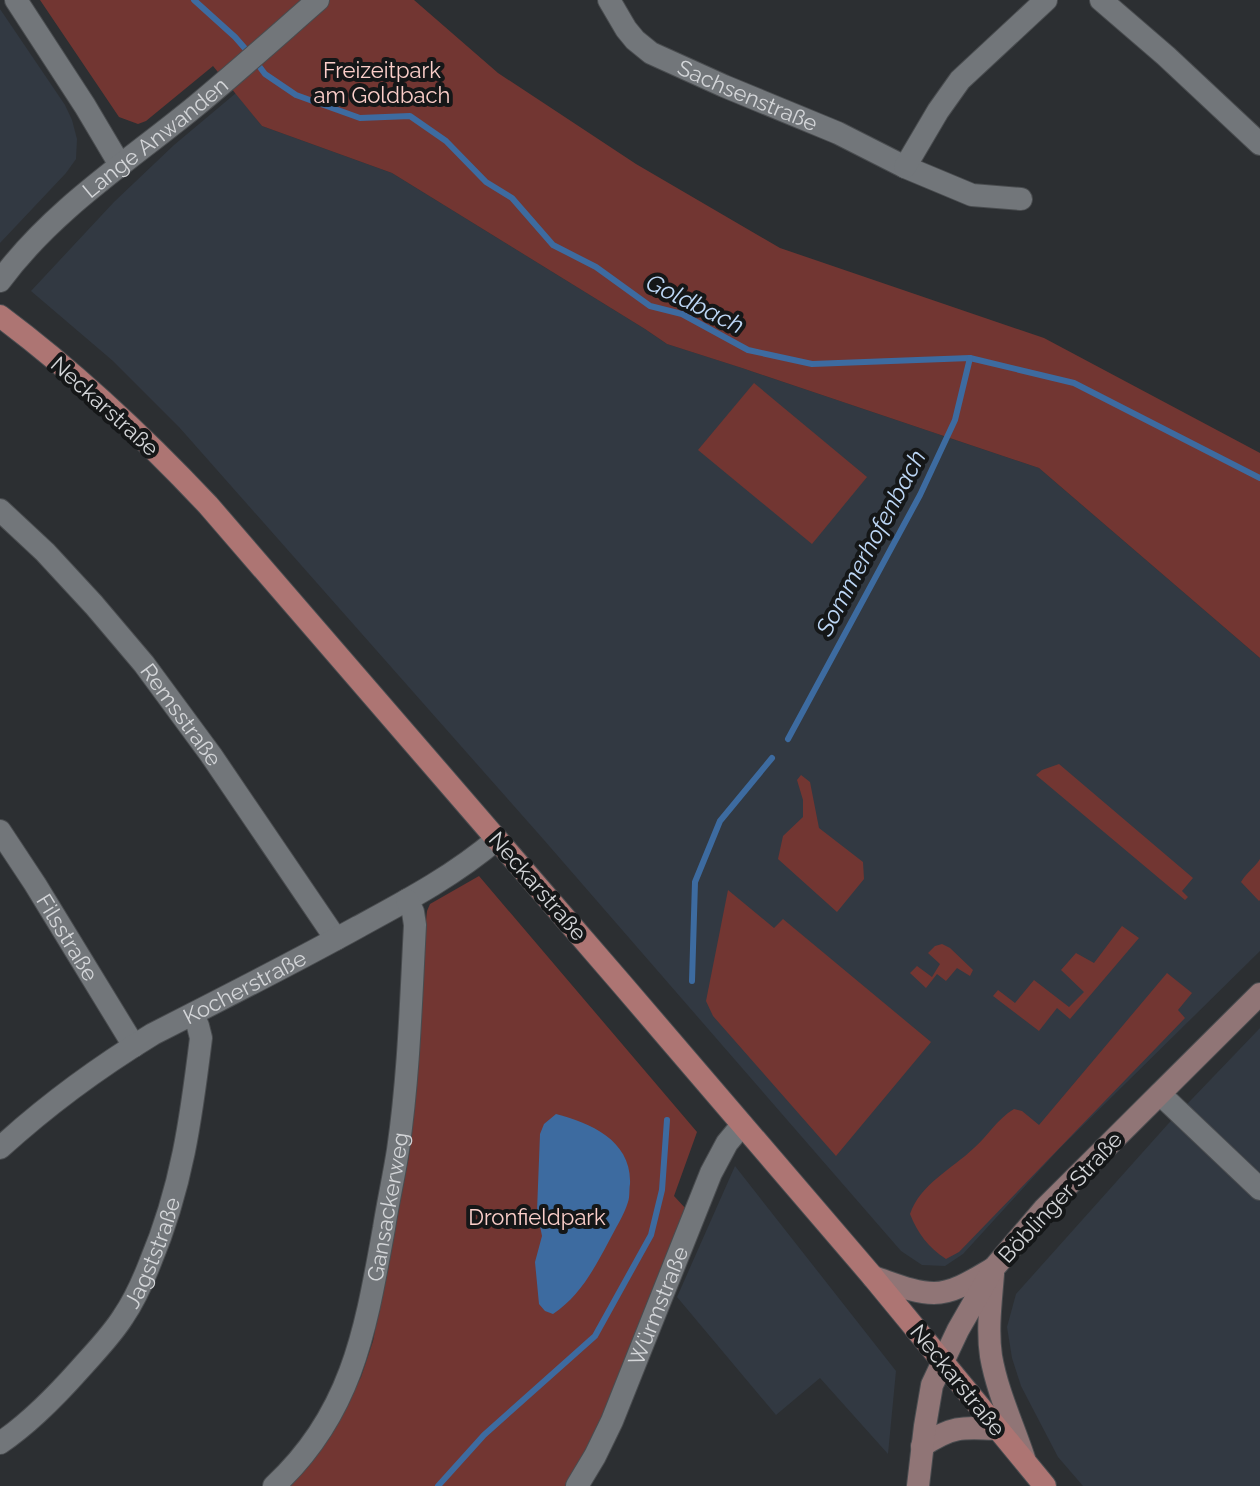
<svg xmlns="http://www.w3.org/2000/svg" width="1260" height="1486" font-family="Raleway,sans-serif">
	<rect width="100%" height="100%" fill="#2c2f32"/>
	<g fill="#323942">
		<polygon points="0,9 65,105 72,120 77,139 76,159 66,173 0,243"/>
		<polygon points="236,93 262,126 392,173 645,329 667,344 742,368 1039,468 1260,658 1260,951 1059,1149 963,1254 945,1266 922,1265 901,1251 544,840 179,427 113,361 31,291 114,202 174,145"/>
		<polygon points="1260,1028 1260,1486 1083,1486 1058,1457 1021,1386 1012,1358 1007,1327 1016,1294 1168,1124"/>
		<polygon points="735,1166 896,1371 888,1454 820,1378 776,1415 677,1297"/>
	</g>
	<g fill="#723632">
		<polygon points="40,0 414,0 498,73 636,164 780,248 1044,338 1260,453 1260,658 1039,468 742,368 667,344 645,329 392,173 262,126 213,66 146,121 138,124 119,117"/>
		<polygon points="754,383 867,477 812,544 698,450"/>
		<polygon points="1059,764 1193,878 1182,891 1188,897 1185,900 1036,775 1042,770"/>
		<polygon points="801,775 810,782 819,828 863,862 864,879 837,912 778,859 783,836 803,817 803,800 797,780"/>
		<path d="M 1260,859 L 1260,900 L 1259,901 L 1241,882 C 1246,873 1255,867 1260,859 Z"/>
		<polygon points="479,876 697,1132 674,1196 687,1210 610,1409 567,1486 287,1486 342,1413 361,1377 373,1341 409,1156 422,1003 423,949 427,911 430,904"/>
		<polygon points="728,890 774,928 783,919 931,1042 836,1156 713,1016 706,1001"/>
		<polygon points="1122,926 1139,938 1070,1019 1057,1008 1039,1031 993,996 998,990 1015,1003 1034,980 1069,1007 1084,992 1061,970 1076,953 1094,963"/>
		<polygon points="942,944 950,948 973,970 970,976 957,968 946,981 937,974 926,988 910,973 917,966 932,977 940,964 928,953 935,946"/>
		<path d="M 1167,973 L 1192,993 L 1178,1010 L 1185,1018 L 959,1252 L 946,1259 C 928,1247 918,1234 910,1214 C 920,1184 952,1169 974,1148 C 988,1136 997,1119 1014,1109 L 1022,1111 L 1039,1125 Z"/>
	</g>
	<path fill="#3d6ba0" d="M 556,1114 C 591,1123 632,1141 630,1184 C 629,1189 630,1197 628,1202 C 624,1215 615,1229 609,1241 C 594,1269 580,1296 553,1314 L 545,1311 L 539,1304 L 535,1262 L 542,1236 L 537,1211 L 540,1134 L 544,1124 Z"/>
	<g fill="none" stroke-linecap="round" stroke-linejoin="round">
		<g stroke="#3d6ba0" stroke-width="6">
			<polyline points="194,0 235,37 249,53"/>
			<polyline points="256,62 265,74 296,95 360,118 410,116 446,141 486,182 512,198 553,245 596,267 650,306 682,314 748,350 812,364 970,358 1074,383 1260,478"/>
			<polyline points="788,739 920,495 955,420 970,358"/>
			<polyline points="692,981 695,882 720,821 772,758"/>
			<polyline points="438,1486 484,1435 595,1336 651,1235 662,1190 667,1120"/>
		</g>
		<defs>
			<g id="minor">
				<polyline points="16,0 85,106 120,165"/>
				<path id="s1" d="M 609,0 L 626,29 L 635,40 L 651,53 L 724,86 L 838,133 L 905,167 L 972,195 L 1021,199"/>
				<polyline points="1101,0 1166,56 1260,144"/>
				<polyline points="905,167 938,111 960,80 1046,0"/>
				<path id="s2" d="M 0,281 C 53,209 129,161 197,105 C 238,71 278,35 318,0"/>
				<path id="s3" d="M 0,510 L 45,552 L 94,605 L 144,664 L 211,755 L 336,939"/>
				<path id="s4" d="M 0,831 L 35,884 L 134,1046"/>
				<polyline points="1160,1094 1260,1189"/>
				<path id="s5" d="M 0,1148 C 47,1105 99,1067 153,1034 C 222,999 291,964 358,927 C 406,901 455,875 497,839"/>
				<path id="s6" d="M 0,1443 C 30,1423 56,1396 80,1369 C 95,1352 111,1336 123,1317 C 134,1301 143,1281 150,1263 C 182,1187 191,1119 201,1038 L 198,1026 L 193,1014"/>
				<path id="s7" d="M 274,1486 C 353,1413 366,1327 384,1228 C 388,1202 394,1176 398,1150 C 409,1075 411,999 415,925 L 413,912 L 407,900"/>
				<path id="s8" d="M 577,1486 L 595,1456 L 612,1421 L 711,1173 L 727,1143 L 742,1125"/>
			</g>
			<g id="secondary">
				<path d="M 993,1274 C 991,1301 987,1329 991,1356 C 997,1391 1013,1425 1024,1458"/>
				<path d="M 873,1277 C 892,1283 914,1293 934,1293 C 954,1293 975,1279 992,1269"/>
				<path d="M 922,1446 C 952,1426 962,1427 997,1429"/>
				<polyline points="918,1486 925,1426 932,1385 958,1330 993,1269 1044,1209 1260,994"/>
			</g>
			<path id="primary" d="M 0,316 C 75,372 144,437 208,505 L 621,983 L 873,1277 L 1045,1486"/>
		</defs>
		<use href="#minor" stroke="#494c4f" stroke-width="24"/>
		<use href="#secondary" stroke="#494c4f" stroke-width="24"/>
		<use href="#primary" stroke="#494c4f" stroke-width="24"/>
		<use href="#minor" stroke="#72767a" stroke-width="22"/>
		<use href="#secondary" stroke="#907576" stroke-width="22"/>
		<use href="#primary" stroke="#ad7573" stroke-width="22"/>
	</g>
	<g text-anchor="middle" stroke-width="8" stroke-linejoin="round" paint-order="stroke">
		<g font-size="22" fill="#fccfca" stroke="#151718">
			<text x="382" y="78">Freizeitpark<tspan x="382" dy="25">am Goldbach</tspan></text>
			<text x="537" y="1225">Dronfieldpark</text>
		</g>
		<g font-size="22" fill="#d3d5d8" stroke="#151718">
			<text dy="8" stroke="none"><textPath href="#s1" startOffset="174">Sachsenstraße</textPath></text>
			<text dy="8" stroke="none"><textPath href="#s2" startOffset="212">Lange Anwanden</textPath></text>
			<text transform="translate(105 406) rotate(42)" y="8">Neckarstraße</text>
			<text dy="8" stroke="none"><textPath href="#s3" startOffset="274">Remsstraße</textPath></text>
			<text transform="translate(538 886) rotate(49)" y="8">Neckarstraße</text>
			<text dy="8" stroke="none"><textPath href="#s4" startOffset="126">Filsstraße</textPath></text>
			<text dy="8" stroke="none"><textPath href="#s5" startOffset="294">Kocherstraße</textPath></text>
			<text transform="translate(1060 1197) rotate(-47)" y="8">Böblinger Straße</text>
			<text dy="8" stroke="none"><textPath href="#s7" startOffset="308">Gansackerweg</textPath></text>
			<text dy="8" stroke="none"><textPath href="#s6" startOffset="248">Jagststraße</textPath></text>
			<text dy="8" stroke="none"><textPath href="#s8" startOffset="198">Würmstraße</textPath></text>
			<text transform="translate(958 1380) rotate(51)" y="8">Neckarstraße</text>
		</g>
		<g font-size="24" font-style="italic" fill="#bdd7f6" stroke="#151718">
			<text transform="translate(695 304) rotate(26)" y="8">Goldbach</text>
			<text transform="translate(871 543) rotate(-62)" y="8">Sommerhofenbach</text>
		</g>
	</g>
</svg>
